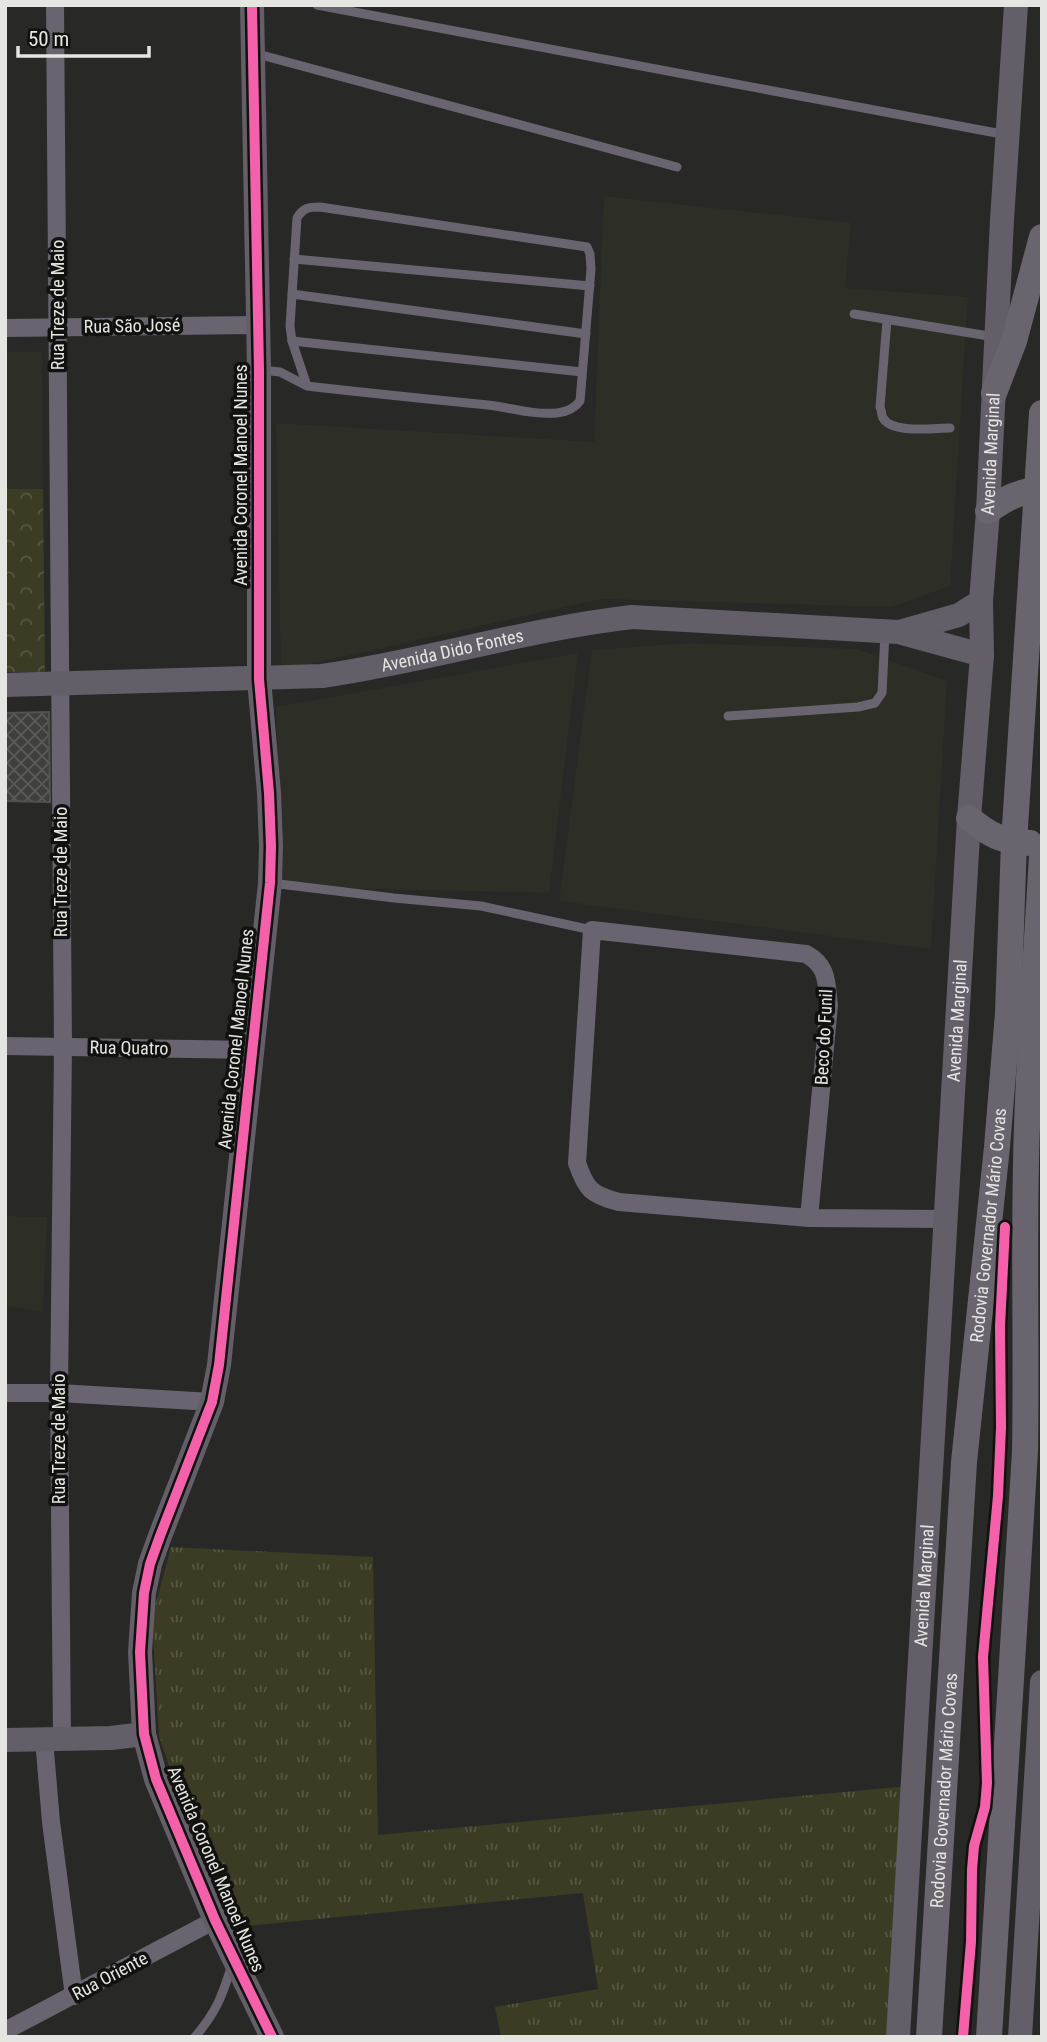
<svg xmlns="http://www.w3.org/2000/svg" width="1047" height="2042" font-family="'Roboto Condensed',sans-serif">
	<defs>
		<pattern id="grass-tufts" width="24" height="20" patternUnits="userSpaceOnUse" patternTransform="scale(1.75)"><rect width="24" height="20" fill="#3b3c23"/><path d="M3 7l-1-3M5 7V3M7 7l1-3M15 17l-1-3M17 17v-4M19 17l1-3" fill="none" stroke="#575843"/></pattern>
		<pattern id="park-crowns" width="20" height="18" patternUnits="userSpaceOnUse" patternTransform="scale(1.75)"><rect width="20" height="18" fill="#3b3c23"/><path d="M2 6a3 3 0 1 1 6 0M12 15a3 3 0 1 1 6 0" fill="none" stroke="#575843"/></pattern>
		<pattern id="building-cross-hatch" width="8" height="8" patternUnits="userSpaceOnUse" patternTransform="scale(1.75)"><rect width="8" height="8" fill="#3f3f3e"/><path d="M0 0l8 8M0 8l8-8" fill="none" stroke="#5b5b5a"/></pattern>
	</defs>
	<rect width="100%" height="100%" fill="#282826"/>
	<g fill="#2d2e25">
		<polygon points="604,196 851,223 845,288 968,297 950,586 891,607 601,599 329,660 281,669 276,423 594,442"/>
		<polygon points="5,352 42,352 43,489 5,489"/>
		<polygon points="689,643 857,649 947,681 931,949 559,901 592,650"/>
		<polygon points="578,653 549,893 283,887 276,707"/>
		<polygon points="5,1216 47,1217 43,1312 5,1306"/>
	</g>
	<polygon fill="url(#grass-tufts)" points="171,1547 373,1557 378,1835 909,1786 893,2037 501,2037 495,2007 598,1989 583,1893 246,1926 197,1849 159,1736 152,1617"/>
	<polygon fill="url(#park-crowns)" points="5,489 43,489 45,672 5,672"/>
	<polygon fill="url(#building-cross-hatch)" stroke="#525251" stroke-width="2" points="49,712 50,802 5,801 5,713"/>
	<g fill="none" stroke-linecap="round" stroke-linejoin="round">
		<g stroke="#69646f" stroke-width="9">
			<polyline points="317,5 1007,135"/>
			<polyline points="254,53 677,167"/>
			<polyline points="294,259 590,286"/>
			<polyline points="292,294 586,334"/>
			<polyline points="854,314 995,337"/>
			<path d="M 887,320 L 880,407 C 881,408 882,417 883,418 C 892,434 933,428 950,428"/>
			<polyline points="292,341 582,372"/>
			<path d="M 260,370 L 280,372 L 307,386 C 367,393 427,399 488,405 C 511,408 534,415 557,413 C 567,412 574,409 580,401 L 591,269 L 590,254 L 587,247 L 320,207 C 308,207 303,208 297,218 L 290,326 L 292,341 L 307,386"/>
			<polyline points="728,716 858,707 875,703 882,693 885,633"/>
			<polyline points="271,883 394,898 481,906 592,930"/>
			<path d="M 195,2037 C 217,2011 222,1996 232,1965"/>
		</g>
		<g stroke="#69646f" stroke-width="18">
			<polyline points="55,5 63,1047 59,1393 62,1739"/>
			<polyline points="5,328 258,325"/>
			<polyline points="5,1046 253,1050"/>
			<path d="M 809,1218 L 829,1005 C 826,981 828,966 806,954 L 592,930 L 577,1163 C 586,1189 591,1195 619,1202 L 809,1218 L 947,1219"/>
			<polyline points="5,1393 59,1393 212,1402"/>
			<polyline points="44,1739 51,1822 74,1996"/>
			<polyline points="5,2031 215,1920"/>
		</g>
		<g stroke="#635e67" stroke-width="24">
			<polyline points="252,5 259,370 259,679 269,793 271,846 270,883 219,1365 212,1402 160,1536 150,1564 144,1593 140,1652 144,1734 156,1779 215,1920 272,2037"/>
			<polyline points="899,632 959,615 981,601"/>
			<path id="s1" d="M 5,685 L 322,676 C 426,661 527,629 632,617 L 898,632 L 982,655"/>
			<polyline points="5,1740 111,1738 144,1734"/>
			<path id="s2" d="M 898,2037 L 969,818 L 982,655 L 981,601 L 988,511 L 1002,220 L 1016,5"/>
			<polyline points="1020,2037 1042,1682"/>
		</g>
		<g stroke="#6a646f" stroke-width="26">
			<polyline points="994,393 1014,341 1042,237"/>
			<path d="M 988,511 C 1005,499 1020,490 1042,490"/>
			<path d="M 969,818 C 990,836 1002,841 1030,843"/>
			<path id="s3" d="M 929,2037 L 964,1462 L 997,1147 L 1008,1013 L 1014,842 L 1042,413"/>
			<path d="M 989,2037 L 1025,1451 C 1027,1343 1023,1234 1027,1126 C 1030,1036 1037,945 1042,855"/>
		</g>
		<defs>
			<g id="cycleway">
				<polyline points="252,5 259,370 259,679 269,793 271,846 270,883 219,1365 212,1402 160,1536 150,1564 144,1593 140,1652 144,1734 156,1779 215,1920 272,2037"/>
				<polyline points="963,2037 971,1942 972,1870 974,1846 985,1807 987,1783 983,1657 998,1496 1001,1427 1000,1326 1005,1227"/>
			</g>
		</defs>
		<use href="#cycleway" stroke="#111210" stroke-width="15"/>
		<use href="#cycleway" stroke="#f560ab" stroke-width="10"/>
	</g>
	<g text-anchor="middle" stroke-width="7" stroke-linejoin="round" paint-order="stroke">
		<g font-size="18" fill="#e5e5e2" stroke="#111210">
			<text transform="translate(58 305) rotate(-90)" y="6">Rua Treze de Maio</text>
			<text transform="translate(132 326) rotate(-1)" y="6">Rua São José</text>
			<text dy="6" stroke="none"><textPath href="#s2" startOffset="1586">Avenida Marginal</textPath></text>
			<text transform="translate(241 475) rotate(-90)" y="6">Avenida Coronel Manoel Nunes</text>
			<text dy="6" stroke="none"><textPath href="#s1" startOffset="450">Avenida Dido Fontes</textPath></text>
			<text transform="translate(61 872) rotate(-90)" y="6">Rua Treze de Maio</text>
			<text dy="6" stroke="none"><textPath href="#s2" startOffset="1018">Avenida Marginal</textPath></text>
			<text transform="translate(824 1037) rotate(-87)" y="6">Beco do Funil</text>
			<text transform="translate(236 1039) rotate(-84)" y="6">Avenida Coronel Manoel Nunes</text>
			<text transform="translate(129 1048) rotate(1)" y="6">Rua Quatro</text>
			<text dy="6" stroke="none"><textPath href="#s3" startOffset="814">Rodovia Governador Mário Covas</textPath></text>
			<text transform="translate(59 1439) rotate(-90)" y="6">Rua Treze de Maio</text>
			<text dy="6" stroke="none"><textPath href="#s2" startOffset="452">Avenida Marginal</textPath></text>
			<text dy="6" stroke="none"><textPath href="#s3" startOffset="247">Rodovia Governador Mário Covas</textPath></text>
			<text transform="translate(216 1869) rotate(67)" y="6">Avenida Coronel Manoel Nunes</text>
			<text transform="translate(110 1976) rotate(-28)" y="6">Rua Oriente</text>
		</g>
	</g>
	<rect width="1047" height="2042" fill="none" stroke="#e5e5e2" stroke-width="14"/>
	<path d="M18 46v10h131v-10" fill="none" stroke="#e5e5e2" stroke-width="3.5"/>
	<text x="28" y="46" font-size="21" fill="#e5e5e2" stroke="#111210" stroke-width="5" paint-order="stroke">50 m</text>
</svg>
